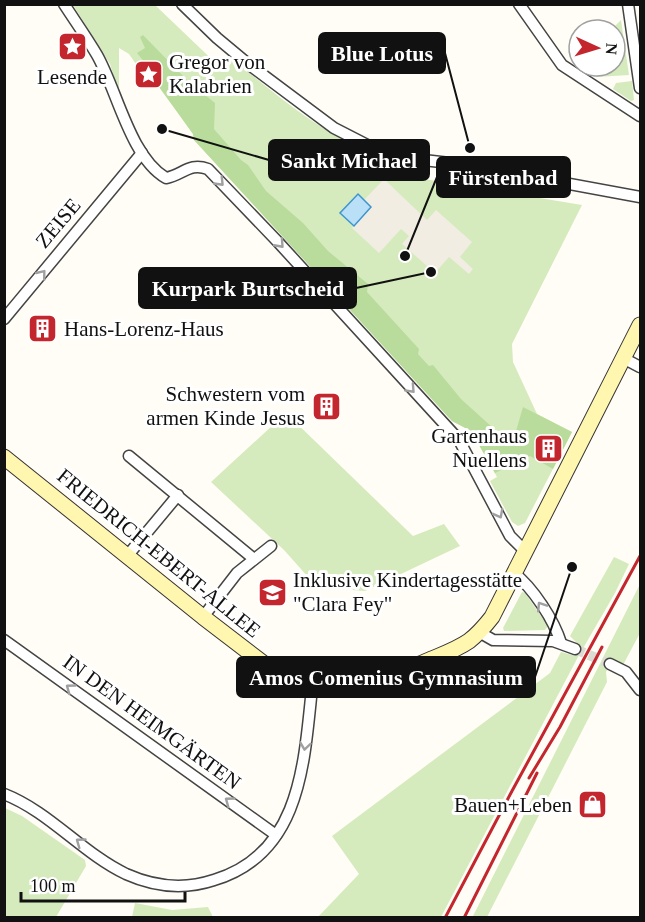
<svg xmlns="http://www.w3.org/2000/svg" width="645" height="922" font-family="'Times New Roman',serif">
	<rect width="100%" height="100%" fill="#fffdf5"/>
	<g fill="#d5ebbd">
		<path d="M 73,5 L 155,5 L 224,71 L 229,69 L 231,58 C 283,100 335,146 402,163 L 401,169 L 394,174 L 582,205 L 512,344 L 513,362 L 537,414 L 572,432 L 525,523 L 518,526 L 512,522 L 490,481 L 497,477 L 471,431 L 452,421 L 194,140 L 193,134 L 148,70 L 142,73 L 129,54 L 119,48 L 119,94 L 110,64 Z"/>
		<polygon points="621,20 629,75 597,77 583,66 615,66 615,30 611,30"/>
		<polygon points="632,81 634,100 631,101 613,89 616,83"/>
		<polygon points="286,413 413,536 444,524 460,546 365,591 317,587 284,550 211,482"/>
		<polygon points="614,557 629,564 615,593 578,657 441,917 317,918 359,874 332,836 550,673 561,652 572,655 577,643 570,636"/>
		<polygon points="640,584 640,633 623,665 611,662 606,672 607,682 487,917 472,918"/>
		<polygon points="522,592 525,593 548,626 545,630 504,631 503,628"/>
		<polygon points="5,808 22,816 85,860 86,866 56,917 5,917"/>
		<polygon points="135,903 172,910 208,907 213,917 132,917"/>
	</g>
	<polygon fill="#b9dc9c" points="143,35 188,81 215,103 214,129 241,160 248,165 266,191 303,223 328,251 368,284 367,292 419,349 418,354 429,366 433,365 461,399 512,445 523,407 572,432 553,469 530,456 495,473 471,431 452,421 194,140 193,134 151,76 153,73 137,53 145,48 140,37"/>
	<polygon fill="#f1ede2" points="384,179 427,220 436,210 472,242 460,257 473,269 469,274 449,257 435,273 402,244 409,236 401,229 379,253 352,228 371,207 364,200"/>
	<polygon fill="#b9e0f7" stroke="#3f96cf" stroke-width="1.5" points="358,194 371,207 354,226 340,213"/>
	<g fill="none" stroke-linecap="round" stroke-linejoin="round">
		<polyline stroke="#dbdad3" stroke-width="10" stroke-dasharray="10 5" stroke-linecap="butt" points="575,649 610,664"/>
		<defs>
			<g id="minor">
				<path d="M 64,4 C 75,21 87,38 97,55 C 117,90 130,157 166,178 C 183,175 189,162 208,169 L 278,242 L 459,440 L 510,536 L 525,551"/>
				<polyline points="182,4 217,38 247,63 334,128 373,148 406,158 467,165 640,197"/>
				<polyline points="519,4 562,65 640,116"/>
				<polyline points="628,4 640,88"/>
				<polyline points="4,319 142,153"/>
				<polyline points="623,358 640,367"/>
				<polyline points="129,456 254,559"/>
				<polyline points="128,555 178,495"/>
				<path d="M 514,573 C 533,588 554,620 561,643"/>
				<polyline points="203,617 237,573 271,546"/>
				<polyline points="479,632 493,640 553,641 575,649"/>
				<polyline points="4,640 276,835"/>
				<polyline points="610,664 626,672 640,690"/>
				<path d="M 4,794 C 50,812 82,853 126,874 C 155,887 184,890 214,880 C 301,854 304,763 312,688"/>
			</g>
			<path id="secondary" d="M 4,457 L 203,617 L 276,673 C 292,682 307,688 325,689 C 361,691 394,675 427,661 C 441,655 456,650 469,641 C 478,634 485,626 492,617 L 640,325"/>
		</defs>
		<use href="#minor" stroke="#444" stroke-width="13"/>
		<use href="#secondary" stroke="#333" stroke-width="17"/>
		<use href="#minor" stroke="#fff" stroke-width="10"/>
		<use href="#secondary" stroke="#fff6b0" stroke-width="15"/>
		<g stroke="#c4262e" stroke-width="3">
			<polyline points="529,778 560,727 602,647"/>
			<polyline points="445,918 512,791 640,556"/>
			<polyline points="464,918 537,773"/>
		</g>
	</g>
	<defs><path id="oneway-chevron" d="M-2-3.5L2.5 0L-2 3.5" fill="none" stroke-width="1.6" stroke-linecap="round" stroke-linejoin="round" transform="scale(1.5)"/></defs>
	<g stroke="#a0a0a0">
		<use href="#oneway-chevron" transform="translate(220 182) rotate(46)"/>
		<use href="#oneway-chevron" transform="translate(280 244) rotate(48)"/>
		<use href="#oneway-chevron" transform="translate(42 274) rotate(-51)"/>
		<use href="#oneway-chevron" transform="translate(411 389) rotate(47)"/>
		<use href="#oneway-chevron" transform="translate(499 514) rotate(62)"/>
		<use href="#oneway-chevron" transform="translate(541 606) rotate(-123)"/>
		<use href="#oneway-chevron" transform="translate(70 688) rotate(-144)"/>
		<use href="#oneway-chevron" transform="translate(305 746) rotate(98)"/>
		<use href="#oneway-chevron" transform="translate(229 801) rotate(-144)"/>
		<use href="#oneway-chevron" transform="translate(80 842) rotate(-144)"/>
	</g>
	<defs>
		<symbol id="sight-square" viewBox="-11 -11 22 22"><rect x="-9" y="-9" width="18" height="18" rx="4" fill="#c4262e" stroke="#fff"/><path d="M0-6L1.8-2.2L6-1.7L2.9 1.2L3.7 5.4L0 3.3L-3.7 5.4L-2.9 1.2L-6-1.7L-1.8-2.2Z" fill="#fff"/></symbol>
		<symbol id="building-square" viewBox="-11 -11 22 22"><rect x="-9" y="-9" width="18" height="18" rx="4" fill="#c4262e" stroke="#fff"/><path d="M-4-6H4V6H1V3H-1V6H-4ZM-2.5-4.3h1.7v1.8h-1.7ZM.8-4.3h1.7v1.8H.8ZM-2.5-1h1.7V.8h-1.7ZM.8-1h1.7V.8H.8Z" fill="#fff"/></symbol>
		<symbol id="school-square" viewBox="-11 -11 22 22"><rect x="-9" y="-9" width="18" height="18" rx="4" fill="#c4262e" stroke="#fff"/><path d="M0-5L7-2L0 1L-7-2ZM-4 1L0 2.5L4 1V4Q0 6-4 4Z" fill="#fff"/></symbol>
		<symbol id="shop-square" viewBox="-11 -11 22 22"><rect x="-9" y="-9" width="18" height="18" rx="4" fill="#c4262e" stroke="#fff"/><path d="M-5-2.5h2.3a2.7 3.5 0 0 1 5.4 0H5L5.5 6h-11ZM-1.5-2.5h3a1.5 2.3 0 0 0-3 0Z" fill="#fff"/></symbol>
	</defs>
	<g fill-rule="evenodd">
		<use href="#sight-square" x="56" y="30" width="33" height="33"/>
		<use href="#sight-square" x="132" y="58" width="33" height="33"/>
		<use href="#building-square" x="26" y="312" width="33" height="33"/>
		<use href="#building-square" x="310" y="390" width="33" height="33"/>
		<use href="#building-square" x="532" y="432" width="33" height="33"/>
		<use href="#school-square" x="256" y="576" width="33" height="33"/>
		<use href="#shop-square" x="576" y="788" width="33" height="33"/>
	</g>
	<g text-anchor="middle" stroke-width="6" stroke-linejoin="round" paint-order="stroke">
		<g font-size="21" fill="#111" stroke="#fff" text-anchor="start">
			<text x="169" y="69">Gregor von<tspan x="169" dy="24">Kalabrien</tspan></text>
			<text x="72" y="84" text-anchor="middle">Lesende</text>
			<text x="64" y="336">Hans-Lorenz-Haus</text>
			<text x="305" y="401" text-anchor="end">Schwestern vom<tspan x="305" dy="24">armen Kinde Jesus</tspan></text>
			<text x="527" y="443" text-anchor="end">Gartenhaus<tspan x="527" dy="24">Nuellens</tspan></text>
			<text x="293" y="587">Inklusive Kindertagesstätte<tspan x="293" dy="24">"Clara Fey"</tspan></text>
			<text x="572" y="812" text-anchor="end">Bauen+Leben</text>
		</g>
		<g font-size="21" fill="#111" stroke="#fff">
			<text transform="translate(58 223) rotate(-50)" y="7">ZEISE</text>
			<text transform="translate(159 553) rotate(39)" y="7">FRIEDRICH-EBERT-ALLEE</text>
			<text transform="translate(152 722) rotate(36)" y="7">IN DEN HEIMGÄRTEN</text>
		</g>
	</g>
	<path fill="none" stroke="#111" stroke-width="2" d="M470 148L445 53M162 129L269 160M405 256L437 177M431 272L356 288M572 567L535 677"/>
	<g fill="#111" stroke="#fff" stroke-width="2">
		<circle cx="470" cy="148" r="6"/>
		<circle cx="162" cy="129" r="6"/>
		<circle cx="405" cy="256" r="6"/>
		<circle cx="431" cy="272" r="6"/>
		<circle cx="572" cy="567" r="6"/>
	</g>
	<g fill="#111" stroke="#111" stroke-width="2">
		<rect x="319" y="33" width="126" height="40" rx="6"/>
		<rect x="269" y="140" width="160" height="40" rx="6"/>
		<rect x="437" y="157" width="133" height="40" rx="6"/>
		<rect x="139" y="268" width="217" height="40" rx="6"/>
		<rect x="237" y="657" width="298" height="40" rx="6"/>
	</g>
	<g font-size="22" text-anchor="middle" font-weight="bold" fill="#fff">
		<text x="382" y="61">Blue Lotus</text>
		<text x="349" y="168">Sankt Michael</text>
		<text x="503" y="185">Fürstenbad</text>
		<text x="248" y="296">Kurpark Burtscheid</text>
		<text x="386" y="685">Amos Comenius Gymnasium</text>
	</g>
	<rect width="645" height="922" fill="none" stroke="#111111" stroke-width="12"/>
	<g transform="translate(597 48) rotate(94)"><circle r="28" fill="#ffffff" stroke="#a0a0a0" stroke-width="1.5"/>
	<path d="M0-4.5L10 22L0 15L-10 22Z" fill="#c4262e"/>
	<text y="-9" font-size="16" font-weight="bold" text-anchor="middle" fill="#111111">N</text>
	</g>
	<path d="M21 892v9h164v-9" fill="none" stroke="#111111" stroke-width="3"/>
	<text x="30" y="892" font-size="18" fill="#111111" stroke="#ffffff" stroke-width="4.5" paint-order="stroke">100 m</text>
</svg>
